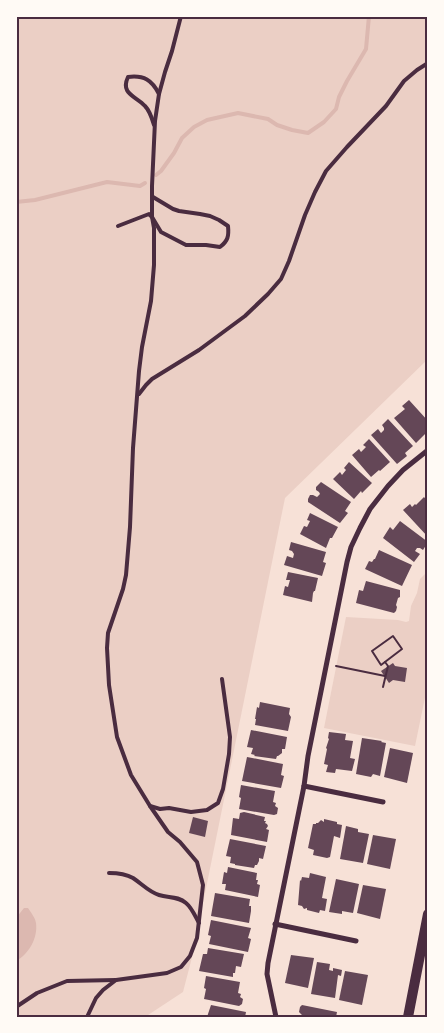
<svg xmlns="http://www.w3.org/2000/svg" width="444" height="1033" font-family="Lato,sans-serif">
	<rect width="100%" height="100%" fill="#f7e1d7"/>
	<g fill="#ebcfc5">
		<polygon points="16,16 428,16 428,359 285,498 199,923 197,938 183,992 145,1017 16,1017"/>
		<polygon points="428,571 428,683 415,746 324,728 346,617 398,620 406,622 409,621 411,606 417,593 420,579"/>
	</g>
	<path fill="#dcb8b0" d="M 24,908 L 28,908 C 31,913 35,917 36,923 C 38,938 29,954 16,961 L 16,918 Z"/>
	<g fill="none" stroke-linecap="round" stroke-linejoin="round">
		<g stroke="#dcb8b0" stroke-width="4">
			<polyline points="156,175 161,171 174,153 182,138 194,127 207,120 238,113 268,119 277,125 292,130 308,133 324,122 336,109 339,97 347,81 366,49 369,16"/>
			<polyline points="16,202 35,200 107,182 140,186 145,183"/>
		</g>
	</g>
	<g fill="#644757">
		<polygon points="409,400 428,421 428,431 416,443 394,418 405,409 402,406"/>
		<polygon points="388,419 413,446 405,453 407,456 397,464 371,435 378,429 381,433 384,430 384,428 382,425"/>
		<polygon points="369,439 390,462 380,471 379,470 371,477 352,455 359,449 361,452 366,447 363,445"/>
		<polygon points="349,462 372,483 362,493 361,491 354,499 333,479 340,472 342,475 346,470 344,468"/>
		<polygon points="321,482 351,502 345,511 348,513 340,523 308,502 308,499 310,495 313,495 317,497 320,494 319,492 316,490 316,487"/>
		<polygon points="424,497 428,502 428,537 403,510 410,504 412,507 415,504 416,505"/>
		<polygon points="310,513 338,527 332,538 330,538 326,548 300,534 304,526 307,527 310,521 307,520"/>
		<polygon points="400,521 428,542 423,550 420,548 417,548 415,551 420,554 414,562 383,538 390,527 393,530"/>
		<polygon points="291,542 326,552 323,562 326,563 322,576 284,565 287,556 293,558 294,554 292,551 289,550"/>
		<polygon points="379,550 412,565 402,586 365,569 369,561 372,562 374,559 375,559"/>
		<polygon points="288,572 318,578 315,591 314,591 313,593 312,602 283,595 285,586 288,587 290,580 286,580"/>
		<polygon points="366,581 400,590 400,597 398,598 396,605 397,607 396,611 394,613 356,603 359,590 363,591"/>
		<polygon points="393,663 395,666 407,668 405,682 393,680 389,683 381,671"/>
		<polygon points="260,702 290,708 289,714 291,717 288,731 255,725 256,719 255,719 257,707 259,708"/>
		<polygon points="251,730 287,737 285,749 282,749 282,753 278,756 277,756 276,759 254,756 255,755 251,754 253,748 247,747"/>
		<polygon points="329,732 346,734 345,740 353,741 350,758 355,759 352,771 336,769 335,773 326,772 328,765 324,764 327,749 326,748 329,739 328,738"/>
		<polygon points="362,738 382,741 381,742 386,743 380,776 373,774 371,777 356,774"/>
		<polygon points="390,748 413,753 407,783 384,777"/>
		<polygon points="247,757 283,764 281,775 284,776 281,788 242,781"/>
		<polygon points="241,785 275,791 273,802 276,803 275,806 278,808 277,814 274,815 239,809 241,798 239,797"/>
		<polygon points="244,812 265,817 264,821 266,821 265,823 267,824 268,826 266,829 269,830 267,842 231,835 233,818 239,819 240,813"/>
		<polygon points="193,817 208,821 205,837 189,833"/>
		<polygon points="324,819 337,822 337,824 342,825 340,838 334,836 330,857 327,858 313,855 314,850 308,848 313,824 316,824 316,823 318,823 321,820 324,822"/>
		<polygon points="346,826 358,829 358,832 369,834 363,863 340,859"/>
		<polygon points="373,835 396,839 390,869 367,864"/>
		<polygon points="230,839 266,846 263,859 259,858 259,861 257,865 255,865 254,868 235,865 235,864 230,863 231,857 226,856"/>
		<polygon points="228,867 257,873 256,880 258,880 257,884 260,885 258,897 225,890 226,884 222,884 224,872 227,873"/>
		<polygon points="310,873 326,877 322,898 327,899 325,911 320,910 319,913 307,910 307,908 304,909 302,906 298,905 300,880 301,881 302,877 309,878"/>
		<polygon points="336,879 359,884 353,913 342,911 342,914 329,912"/>
		<polygon points="363,885 386,889 380,919 357,913"/>
		<polygon points="215,893 250,899 249,906 251,906 251,911 249,923 211,916"/>
		<polygon points="211,920 251,928 248,938 251,939 248,952 209,944 211,936 208,935"/>
		<polygon points="208,948 244,954 241,967 236,966 235,973 233,973 233,977 199,971 203,954 207,954"/>
		<polygon points="291,955 314,958 308,988 285,983"/>
		<polygon points="317,962 330,964 329,970 333,971 333,968 342,970 341,976 338,975 335,998 311,994"/>
		<polygon points="345,971 368,975 362,1005 339,1000"/>
		<polygon points="206,976 240,982 238,993 241,994 240,997 243,999 242,1004 239,1006 204,999 206,989 204,988"/>
		<polygon points="211,1005 246,1012 245,1017 207,1017"/>
		<polygon points="302,1005 337,1012 336,1017 301,1017 302,1015 299,1012 300,1007"/>
	</g>
	<g fill="none" stroke-linecap="round" stroke-linejoin="round">
		<g stroke="#4a2c40" stroke-width="2">
			<polygon points="393,636 402,649 381,665 372,651"/>
			<polyline points="336,666 385,676"/>
			<polyline points="383,687 388,666 385,662"/>
		</g>
		<g stroke="#4a2c40" stroke-width="4">
			<polyline points="181,16 172,51 165,72 159,94 155,121 152,186 152,217 154,228 154,265 151,301 142,347 139,371 133,448 130,527 126,575 123,589 108,633 107,648 109,685 117,737 131,775 150,806 160,809 169,808 191,812 207,810 218,803 223,789 229,754 230,737 222,679"/>
			<path d="M 154,125 C 152,118 150,111 145,106 C 136,96 120,94 128,77 C 144,75 152,80 159,94"/>
			<path d="M 118,226 L 149,214 L 152,217 L 161,232 L 186,245 L 206,245 L 220,247 C 228,241 229,236 228,226 L 219,220 L 210,216 L 200,214 L 179,211 L 173,209 L 153,197"/>
			<polyline points="139,394 146,385 152,379 199,350 245,316 268,294 281,279 289,261 305,215 315,192 326,171 347,147 386,106 404,81 417,70 428,63"/>
			<path d="M 109,873 C 118,873 126,874 133,878 C 142,884 149,892 159,895 C 169,898 178,896 186,903 C 192,908 195,916 199,923"/>
			<polyline points="16,1007 37,993 67,981 116,980"/>
			<polyline points="87,1017 96,998 103,990 116,980 167,973 181,967 190,956 197,938 203,885 197,862 180,842 168,832 150,806"/>
		</g>
		<g stroke="#4a2c40" stroke-width="5">
			<polyline points="304,786 383,802"/>
			<polyline points="275,924 356,941"/>
			<polyline points="276,1017 267,974 268,963 304,786 308,756 347,562 351,547 360,528 370,509 388,486 403,470 428,450"/>
		</g>
		<polyline stroke="#4a2c40" stroke-width="10" points="408,1017 428,914"/>
	</g>
	<rect width="444" height="1033" fill="none" stroke="#fffaf5" stroke-width="35"/>
	<rect x="18" y="18" width="408" height="998" fill="none" stroke="#4a2c40" stroke-width="2"/>
</svg>
